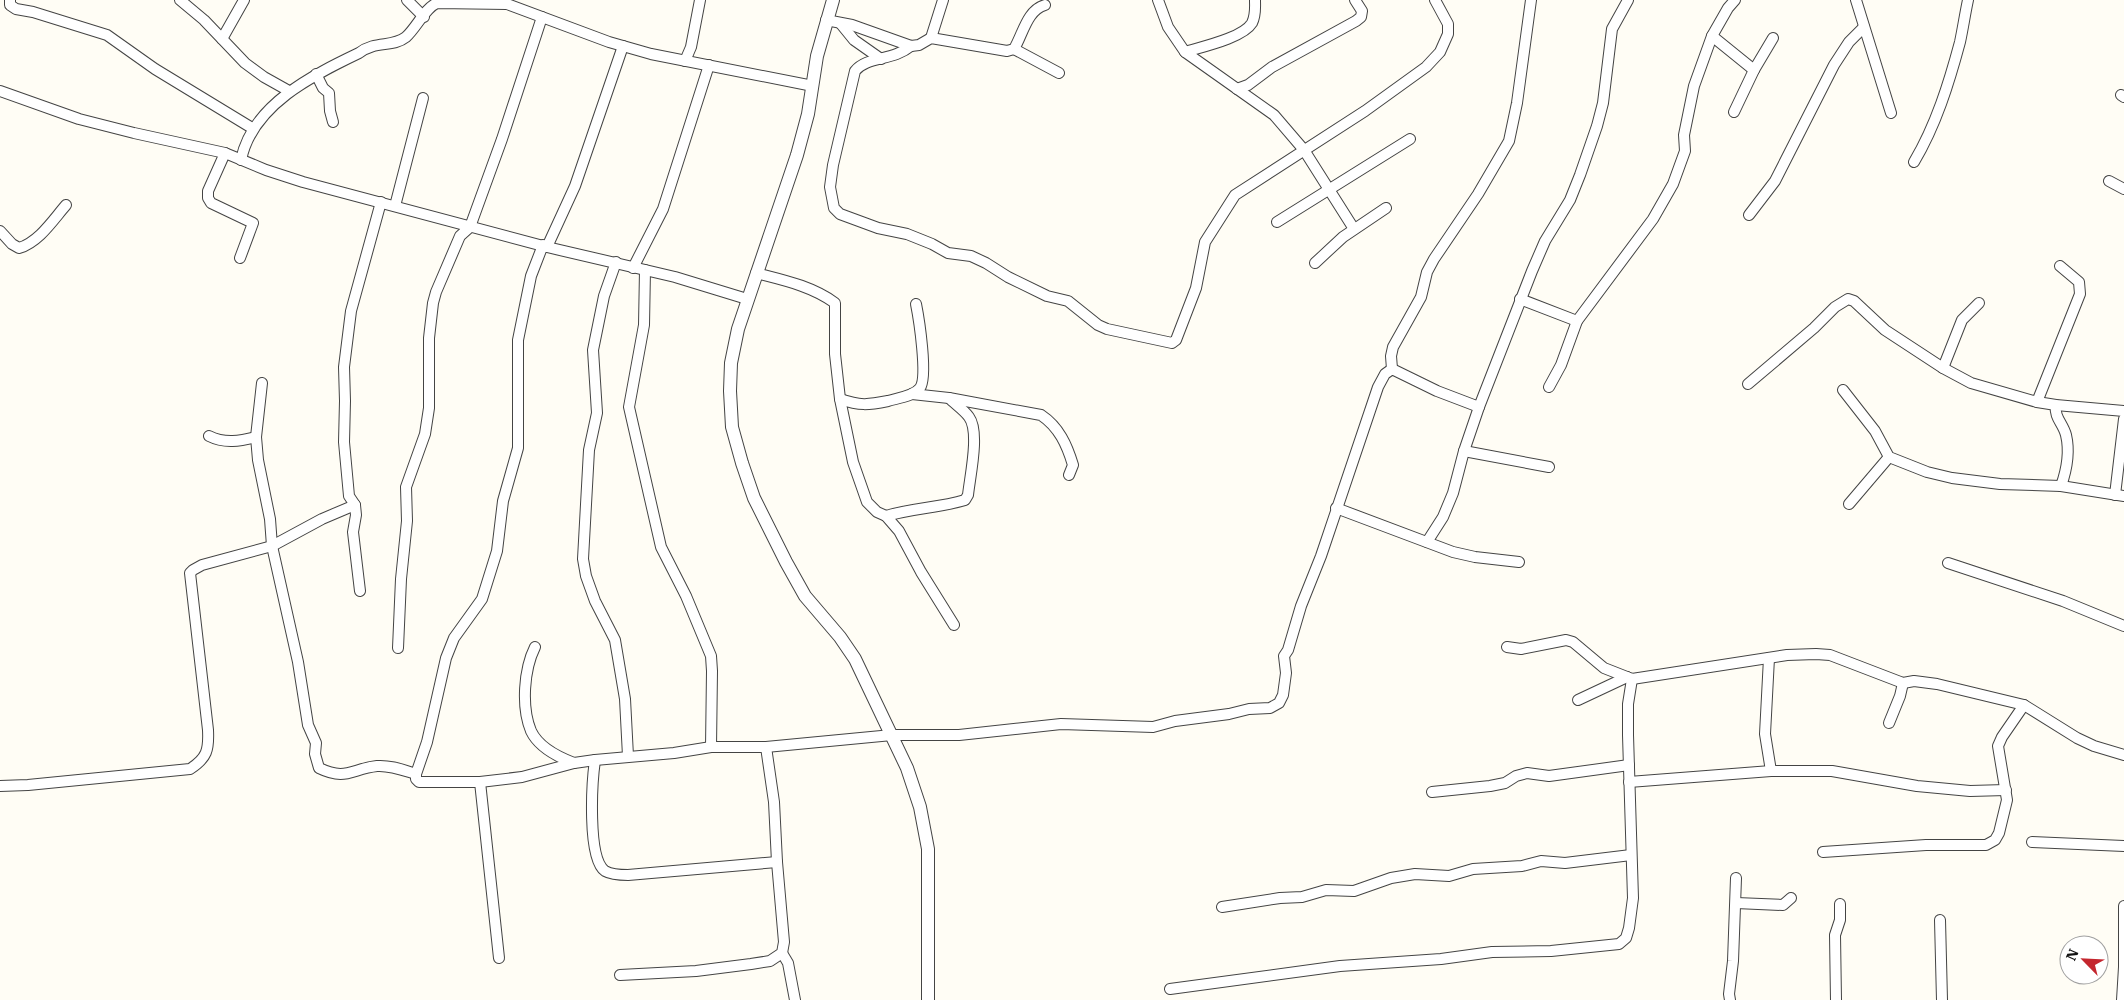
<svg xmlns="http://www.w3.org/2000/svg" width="2124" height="1000" font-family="'IBM Plex Serif',serif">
	<rect width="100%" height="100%" fill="#fffdf5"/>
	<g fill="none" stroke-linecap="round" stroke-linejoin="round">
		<defs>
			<g id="minor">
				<polyline points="10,0 10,5 16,9 33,12 107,35 155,69 252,128"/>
				<polyline points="180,0 204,20 245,63 264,77 289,91"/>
				<polyline points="407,0 424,17"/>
				<path d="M 1158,0 L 1168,27 L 1185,52 C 1201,47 1243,38 1252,23 C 1256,15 1255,8 1255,0"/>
				<polyline points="1856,0 1891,113"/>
				<path d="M 826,20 L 852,25 L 911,46 L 919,45 L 931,38 L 1007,51 L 1014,49 C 1023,34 1027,10 1045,5"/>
				<polyline points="841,24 854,40 881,59"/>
				<polyline points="1712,36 1754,70"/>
				<polyline points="931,38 943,0"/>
				<polyline points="222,39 244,0"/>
				<path d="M 911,46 C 893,61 867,56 855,71 L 833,165 L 830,187 L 834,208 L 840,214 L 878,228 L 907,234 L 932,244 L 948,253 L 971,256 L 986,263 L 1008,277 L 1047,296 L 1068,301 L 1098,325 L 1107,329 L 1172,343 L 1176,340 L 1196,288 L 1205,242 L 1235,195 L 1365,111 L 1426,67 L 1440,52 L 1448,34 L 1448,24 L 1435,0"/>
				<polyline points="1014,49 1059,73"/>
				<polyline points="1185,52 1274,115 1304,150 1354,229"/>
				<polyline points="685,61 691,47 700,0"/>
				<polyline points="316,74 323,88 329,93 330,111 333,122"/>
				<polyline points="1237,89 1248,85 1272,67 1356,21 1361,17 1362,11 1355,0"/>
				<polyline points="0,91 79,119 134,133 225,153 266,170 303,182 547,247 675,277 747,299"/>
				<polyline points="2121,95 2124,97"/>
				<polyline points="1734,112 1754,70 1773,38"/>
				<polyline points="225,153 208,191 208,198 211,203 253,223 240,258"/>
				<path d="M 241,160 C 252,105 313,75 359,53 C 376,40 392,48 406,37 C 417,27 425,8 437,3 L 507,4 L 609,42 L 651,54 L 813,86"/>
				<path d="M 1914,162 C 1936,125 1949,83 1960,42 C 1963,28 1965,14 1968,0"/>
				<polyline points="2109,181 2124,189"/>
				<polyline points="395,206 423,98"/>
				<polyline points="1749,215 1775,181 1834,65 1849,42 1864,27"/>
				<polyline points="1277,222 1410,139"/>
				<path d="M 0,231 L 12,244 L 19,248 C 39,242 53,220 66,205"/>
				<polyline points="543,245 531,276 518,340 518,448 503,501 497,551 482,599 454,638 446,658 427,742 416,774 416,779 419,782 480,782 522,777 574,763 595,760 674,753 711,747 766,747 892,735 959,735 1061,724 1153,727 1175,721 1229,714 1249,709 1270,708 1279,703 1283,695 1286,673 1284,656 1288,650 1301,606 1321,556 1378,387 1385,374 1392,369 1437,391 1479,407 1532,271 1545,241 1570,200 1580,175 1597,126 1603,103 1612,29 1628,0"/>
				<polyline points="547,247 575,186 623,46"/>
				<polyline points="616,262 604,296 593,350 597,413 589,450 583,559 586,576 595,601 615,640 625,699 628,756"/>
				<polyline points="1315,263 1343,237 1386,208"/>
				<polyline points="633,268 663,209 709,65"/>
				<polyline points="645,270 644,325 629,407 661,547 686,596 711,656 712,671 711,747"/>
				<path d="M 756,273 C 783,280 812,286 835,303 L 835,354 L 840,399 L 853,462 L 867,502 L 877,512 L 886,516 L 899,531 L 921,572 L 954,625"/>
				<polyline points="1520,299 1577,321"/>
				<polyline points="1943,368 1962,320 1979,303"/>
				<polyline points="1392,369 1391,356 1393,347 1421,297 1427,272 1434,259 1478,194 1509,141 1517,103 1531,0"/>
				<path d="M 262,383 L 256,437 L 258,460 L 270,519 L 272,546 L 298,662 L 308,725 L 316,743 L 315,754 L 319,768 C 346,781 351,769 377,766 C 390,765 403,770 416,774"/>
				<polyline points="1748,384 1814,328 1835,307 1848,299 1854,301 1885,330 1943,368 1971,383 2037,402 2056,405 2124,411"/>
				<polyline points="1549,387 1561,365 1577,321 1653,219 1673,184 1685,151 1684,135 1694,86 1712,36 1728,8 1735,0"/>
				<polyline points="1843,390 1875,431 1889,457 1927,472 1952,478 2000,484 2061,486 2124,496"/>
				<path d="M 912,394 L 949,398 L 1041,415 C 1059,427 1067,445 1073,465 L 1069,475"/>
				<path d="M 840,399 C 860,406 868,405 888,401 C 898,398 914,396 920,388 C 928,377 919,319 916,304"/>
				<polyline points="2037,402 2080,294 2079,282 2060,266"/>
				<path d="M 2056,405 C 2054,418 2063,423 2066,435 C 2070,452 2067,469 2061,486"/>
				<path d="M 209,436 C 225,444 240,441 256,437"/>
				<polyline points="1464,451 1549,467"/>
				<polyline points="2115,495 2124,419"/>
				<polyline points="1849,504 1889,457"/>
				<polyline points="1336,508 1453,552 1475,557 1519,562"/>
				<path d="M 886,516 C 912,508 939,508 965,500 L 968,495 C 970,476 980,432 969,417 C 964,410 955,404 949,398"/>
				<polyline points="1427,542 1443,517 1453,493 1464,451 1479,407"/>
				<polyline points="1948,563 2063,601 2124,626"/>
				<polyline points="360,591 353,532 356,515 355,505 349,496 344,442 345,401 344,367 351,311 381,202"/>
				<path d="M 535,647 C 524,669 521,707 531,731 C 539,748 558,757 574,763"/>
				<polyline points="1507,647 1521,649 1566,640 1573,642 1604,668 1632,679 1787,655 1816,654 1830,655 1903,683 1914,681 1937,684 2024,705 2077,738 2094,746 2124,755"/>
				<polyline points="398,648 401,579 407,521 406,487 425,434 429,408 429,338 433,303 436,292 460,236 470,227 502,139 542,17"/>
				<polyline points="1769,658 1765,734 1771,771 1832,771 1917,786 1970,791 2006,790"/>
				<polyline points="1578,700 1627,677"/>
				<polyline points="1889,723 1900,696 1903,683"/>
				<path d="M 595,760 C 592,781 587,858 605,871 C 612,875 621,875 628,875 L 777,862"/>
				<polyline points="480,782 499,958"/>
				<polyline points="1629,782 1771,771"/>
				<path d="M 0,786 L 28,785 L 190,769 C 207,758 209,750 208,730 L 190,573 L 193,570 L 202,565 L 272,546 L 322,519 L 355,505"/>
				<polyline points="1432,792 1490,786 1505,783 1516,776 1527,773 1549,776 1629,765"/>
				<polyline points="2032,842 2124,846"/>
				<polyline points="1823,852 1926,845 1986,845 1995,840 1999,833 2007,800 1998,746 2002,737 2024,705"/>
				<polyline points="1736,903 1783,905 1791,898"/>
				<polyline points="2124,906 2124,966"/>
				<polyline points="1222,907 1280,898 1302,897 1326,890 1354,891 1391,878 1415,874 1449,876 1473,869 1522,866 1541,861 1565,863 1631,855"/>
				<polyline points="1940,920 1942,1000"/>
				<polyline points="782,953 788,963 795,1000"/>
				<polyline points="620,975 696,971 751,964 770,961 782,953 784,942 777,862 774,802 766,747"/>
				<polyline points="1170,989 1340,966 1441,959 1492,952 1551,951 1619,944 1626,938 1629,928 1633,898 1628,735 1628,704 1632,679"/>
				<polyline points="1730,1000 1729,994 1733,961 1736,878"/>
				<polyline points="1836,1000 1835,935 1840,920 1840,904"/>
				<polyline points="2122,1000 2124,967"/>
			</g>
			<polyline id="tertiary" points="833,0 817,56 808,114 797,155 738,329 731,363 730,391 732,427 742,463 754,498 786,562 805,596 840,637 855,659 907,768 920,807 928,849 928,1000"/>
		</defs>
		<use href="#minor" stroke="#444" stroke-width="12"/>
		<use href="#tertiary" stroke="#444" stroke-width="14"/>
		<use href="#minor" stroke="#fff" stroke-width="10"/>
		<use href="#tertiary" stroke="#fff" stroke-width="12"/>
	</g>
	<g transform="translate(2084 960) rotate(294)"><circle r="24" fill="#ffffff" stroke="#a0a0a0"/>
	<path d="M0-4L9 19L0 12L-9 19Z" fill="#c4262e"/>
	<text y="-8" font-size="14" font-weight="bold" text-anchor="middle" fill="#111111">N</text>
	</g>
</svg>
